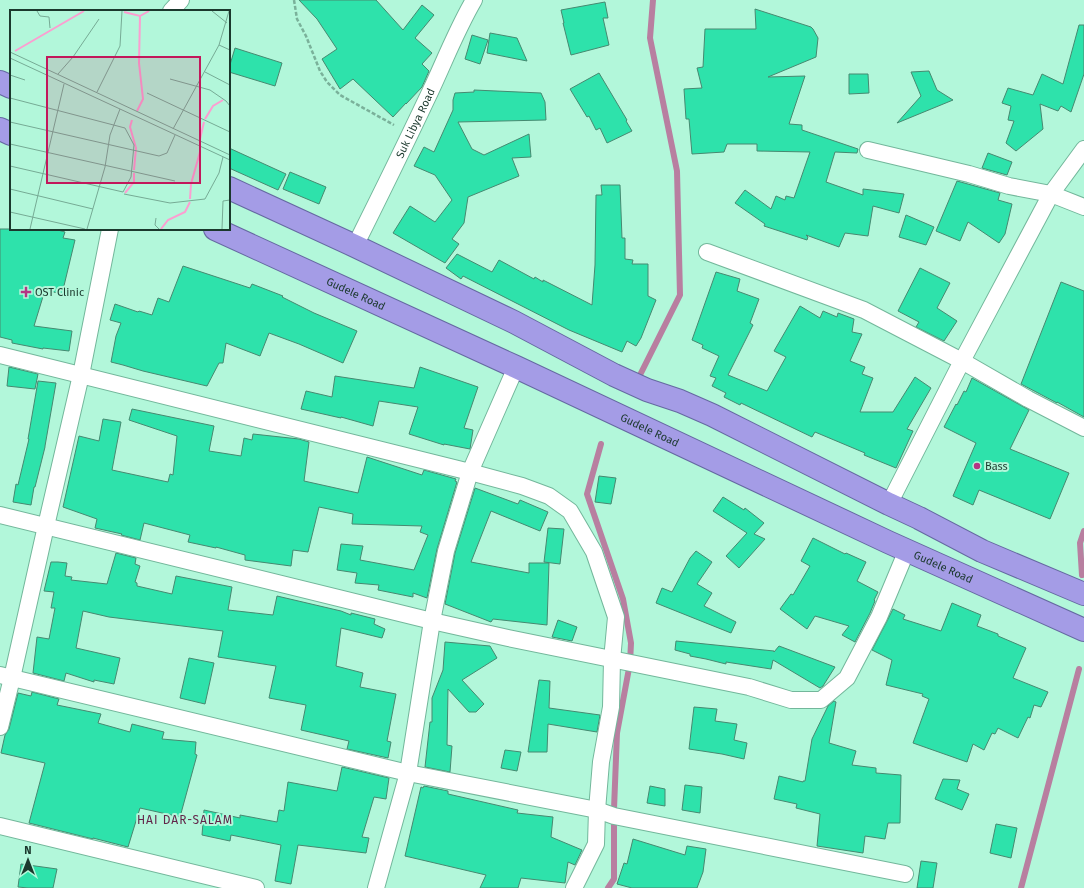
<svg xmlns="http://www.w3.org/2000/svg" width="1084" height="888" font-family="'Fira Sans',sans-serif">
	<rect width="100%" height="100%" fill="#b2f7da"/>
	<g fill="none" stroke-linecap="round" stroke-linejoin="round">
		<g stroke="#b87fa0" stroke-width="6">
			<polyline points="637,381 680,295 677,171 650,38 653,0"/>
			<polyline points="601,444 587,494 623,599 631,643 630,663 617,733 614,809 614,879 608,888"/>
			<polyline points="1082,575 1080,543 1084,531"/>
			<polyline points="1021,888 1079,669"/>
		</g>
	</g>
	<g fill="#2ee2ab" stroke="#468970">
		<polygon points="299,0 376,0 403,30 422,5 434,15 415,38 432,53 422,64 429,71 422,87 406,104 406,103 393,117 353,79 340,89 322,59 337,49 317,19"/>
		<polygon points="605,2 608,18 603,18 609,45 571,55 563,23 564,23 561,10"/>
		<polygon points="755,9 811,27 813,29 818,38 816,57 768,77 805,76 789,124 802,125 802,130 858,149 857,153 835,152 826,182 863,195 863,189 904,194 899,213 873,206 868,236 845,233 839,247 806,235 808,237 807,240 764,226 765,224 735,203 745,190 771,209 776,196 785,200 786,196 794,198 810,152 757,151 757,144 727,144 724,152 692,154 689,119 686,119 684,89 702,88 697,68 703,67 705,29 756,29"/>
		<polygon points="1079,25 1084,25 1084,74 1071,112 1061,106 1058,111 1040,104 1043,129 1016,151 1006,143 1014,121 1008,120 1011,106 1002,103 1008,88 1033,95 1042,74 1063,84"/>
		<polygon points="490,33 517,38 527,61 487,53"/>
		<polygon points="472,35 488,40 480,64 465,59"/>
		<polygon points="235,48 282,63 275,86 229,72 229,68"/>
		<polygon points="929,71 937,90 953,100 897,123 921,96 911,72"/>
		<polygon points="599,73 627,120 626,121 632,131 607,143 600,128 596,130 589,116 587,117 570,89"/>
		<polygon points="849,74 868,74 869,93 849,94"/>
		<polygon points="474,90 541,93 545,102 546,120 458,122 472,149 484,155 529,134 531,157 512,158 519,176 468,197 464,223 452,239 459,244 445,263 393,233 410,206 435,222 452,200 435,175 414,166 424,147 434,152 453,110 453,100 455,93 474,92"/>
		<polygon points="229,148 286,174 278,190 229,168"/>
		<polygon points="988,153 1012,162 1007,175 982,168"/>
		<polygon points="290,172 326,187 319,204 283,189"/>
		<polygon points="957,181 1000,193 998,200 1012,204 1005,234 999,243 968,222 960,241 936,231"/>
		<polygon points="601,185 620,185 622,238 625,238 625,259 633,260 632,264 648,264 648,296 656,300 641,338 636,346 627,341 622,352 569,330 463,276 461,279 446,268 457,254 492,272 499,260 534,279 535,277 543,282 543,280 592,305 595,265 596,195 602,195"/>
		<polygon points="906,215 934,227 926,245 899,237"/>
		<polygon points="0,229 54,229 65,232 63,238 75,240 62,294 45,290 34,326 72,331 69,351 43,348 43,349 12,343 12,340 0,337"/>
		<polygon points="183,266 250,288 252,284 283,296 282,297 314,313 357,331 343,363 299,344 269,333 260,356 226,343 223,363 219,363 207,386 143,371 123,365 111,362 116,336 121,323 110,320 115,304 138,312 139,311 152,315 158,298 169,302"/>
		<polygon points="920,268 950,283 937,308 957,321 944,341 916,327 919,322 898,311"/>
		<polygon points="716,272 740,279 737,291 759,299 750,323 753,325 728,375 767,391 786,357 774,351 800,306 820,318 823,311 837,317 838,313 854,319 852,332 862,334 850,361 865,367 862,374 873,378 860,412 893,412 915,377 931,388 907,429 913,431 896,468 864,455 865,453 815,432 812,437 741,403 740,405 724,397 726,393 712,386 716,378 710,376 719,356 702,348 703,345 692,340"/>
		<polygon points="1061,282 1084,291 1084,417 1057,402 1057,403 1021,384"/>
		<polygon points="9,367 38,374 35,389 7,386"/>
		<polygon points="420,367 478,387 464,428 473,430 470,449 444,444 444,445 409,434 418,407 379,401 373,426 341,417 341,418 301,409 306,391 332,397 335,376 414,388"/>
		<polygon points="972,378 1029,410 1010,449 1069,473 1050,519 979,490 973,505 953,496 976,443 944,427 956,404 957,405 964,391 966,392"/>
		<polygon points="38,381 56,383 45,446 45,447 35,487 34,487 31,505 13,502 16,484 18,485 29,439 28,439"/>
		<polygon points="132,409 214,426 209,451 241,456 244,438 252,440 253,434 299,439 309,442 304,481 358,493 367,457 422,475 424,470 456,479 455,481 457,482 437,549 427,598 413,593 413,597 378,590 379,585 355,583 357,573 337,570 341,544 363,546 360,560 414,570 428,535 420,532 422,526 352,524 353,514 319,507 308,552 293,550 291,566 245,560 245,555 216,547 216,548 188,542 190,535 144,523 140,540 121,535 122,534 95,528 97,519 63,507 79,436 99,441 103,419 121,422 112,470 168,482 170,474 173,475 177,436 129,420"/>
		<polygon points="599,476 616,478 611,504 595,502"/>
		<polygon points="475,488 518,504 520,500 548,512 540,531 491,511 471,562 529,573 529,563 549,563 547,625 493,619 491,622 445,604 455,553"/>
		<polygon points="723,497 744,510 745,508 764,523 754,534 765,539 739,568 726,556 747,533 713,511"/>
		<polygon points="548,528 564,529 560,564 544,562"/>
		<polygon points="813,538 845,554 846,553 866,562 857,581 878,592 874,600 875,601 870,613 855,642 842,635 849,626 815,616 807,629 780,609 791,594 793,595 810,566 801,561"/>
		<polygon points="696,551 712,562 697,584 712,593 704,606 736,622 731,633 656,603 662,588 672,592 690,558"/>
		<polygon points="116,553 136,558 135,564 140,566 135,582 137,583 137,586 172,594 176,576 232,587 228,610 273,615 277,596 341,611 351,615 351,613 375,619 374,624 385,629 382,638 341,628 336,666 363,673 360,687 396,694 387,741 391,742 388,758 347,749 349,741 301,730 306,705 269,698 276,666 218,657 223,631 109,617 83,611 76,648 120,658 114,684 94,680 94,682 66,673 64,681 33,673 37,637 49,639 55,608 51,608 54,592 44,591 51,562 58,562 67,563 65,576 72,577 71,580 107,584"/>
		<polygon points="952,603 981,615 977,626 998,634 998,636 1026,648 1013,678 1048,692 1041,707 1034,705 1030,718 1028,717 1018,738 998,728 995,734 992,733 984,750 973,744 967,762 913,743 929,699 922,696 923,694 886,685 892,660 872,650 887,621 893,609 905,615 903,619 941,631"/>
		<polygon points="558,620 577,627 572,641 552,637"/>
		<polygon points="676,641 774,651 774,652 779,646 835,667 823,686 820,688 773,660 771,669 726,662 726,664 706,659 690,656 690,654 675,650"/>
		<polygon points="445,642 490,646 497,658 462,680 484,704 476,712 469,712 448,689 447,745 452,746 450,772 425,767 430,722 432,722 432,698 443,670"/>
		<polygon points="189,658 214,663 205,704 180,698"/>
		<polygon points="539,680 550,681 549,708 600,715 597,732 548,724 547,752 528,752"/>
		<polygon points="32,692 59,699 57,705 101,714 98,723 130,732 132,724 164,732 162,739 196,742 195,754 197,755 180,817 140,808 128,847 93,838 93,839 29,823 45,763 1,753 5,735 9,729 18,693 31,696"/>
		<polygon points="834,701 836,702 829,743 856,751 852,765 876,768 876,773 901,775 900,823 888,823 885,839 865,836 863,853 817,846 820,814 796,808 797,804 774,799 779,776 803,782 803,781 805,781 812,739 828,706"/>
		<polygon points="694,707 717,709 715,721 737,724 734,740 747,743 744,759 722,754 689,749"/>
		<polygon points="505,750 521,752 517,771 501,768"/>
		<polygon points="342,767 389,778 386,799 374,797 362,837 369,838 366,853 298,845 291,884 275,881 281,845 231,835 230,841 202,835 204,810 240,818 240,815 277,822 279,810 284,811 288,782 337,791"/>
		<polygon points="943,779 960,780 957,789 969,794 962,810 935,799"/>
		<polygon points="685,785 702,787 700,813 682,810"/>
		<polygon points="424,786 448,791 448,794 518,810 517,813 553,817 551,837 582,850 575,865 568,862 565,883 521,878 518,888 480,888 486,875 405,856 421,787 423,788"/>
		<polygon points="650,786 665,789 665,806 647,803"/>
		<polygon points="996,824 1017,828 1011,858 990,853"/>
		<polygon points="633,839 685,855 687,846 706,849 703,872 697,888 632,888 617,884 624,863 627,864"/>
		<polygon points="921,861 937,863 933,888 917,888"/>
		<polygon points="21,864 57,869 53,888 28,888 18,887"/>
	</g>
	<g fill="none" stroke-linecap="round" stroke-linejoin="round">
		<defs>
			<g id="minor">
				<polyline points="171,11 181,0"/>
				<polyline points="868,150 969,174 1009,186 1051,194 1084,207"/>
				<path id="s1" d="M 355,246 C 381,194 406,143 431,90 C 445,60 457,29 474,0"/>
				<polyline points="707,252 864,310 962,361 1028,399 1084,428"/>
				<polyline points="0,355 470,472 522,486 549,496 570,511 594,552 616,617 612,660 611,707 601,762 597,810 596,844 574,888"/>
				<polyline points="889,504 962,361 1051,194 1084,149"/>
				<polyline points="0,515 432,621 508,638 749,687 791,700 821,700 847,678 879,617 907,550"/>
				<polyline points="0,675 408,773 597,810 614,816 905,874"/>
				<polyline points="0,727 12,678 46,526 81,375 110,229"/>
				<polyline points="0,826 256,888"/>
				<polyline points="376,888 408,773 432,621 446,551 470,472 516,367"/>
			</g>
			<g id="trunk">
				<polyline points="0,82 11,87"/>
				<polyline points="0,129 11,134"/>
				<polyline points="229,188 355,246 514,322 614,375 647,390 680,401 712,415 889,504 919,518 982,551 1084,594"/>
				<path id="s2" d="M 215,229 L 516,367 L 888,542 L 1084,630"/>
			</g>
		</defs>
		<use href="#minor" stroke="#73b79b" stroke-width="18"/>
		<use href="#trunk" stroke="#6569a1" stroke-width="24"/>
		<polyline stroke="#7ab19a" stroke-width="2.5" stroke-dasharray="4 2" stroke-linecap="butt" points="294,0 297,19 306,36 320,71 327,82 340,95 394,125"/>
		<use href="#minor" stroke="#fff" stroke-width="16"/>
		<use href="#trunk" stroke="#a49ce6" stroke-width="22"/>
	</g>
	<g fill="#b43584" stroke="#b2f7da" stroke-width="1.5">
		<path d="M24 286h4v4h4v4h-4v4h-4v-4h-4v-4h4z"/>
		<circle cx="977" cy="466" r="4"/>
	</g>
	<g text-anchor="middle" stroke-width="4" stroke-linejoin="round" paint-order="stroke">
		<g font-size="11" fill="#1b382d" stroke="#b2f7da">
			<text dy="4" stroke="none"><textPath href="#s1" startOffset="137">Suk Libya Road</textPath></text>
			<text dy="4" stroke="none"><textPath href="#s2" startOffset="155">Gudele Road</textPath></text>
			<text dy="4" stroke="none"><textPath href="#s2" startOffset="479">Gudele Road</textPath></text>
			<text dy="4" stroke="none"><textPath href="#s2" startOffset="803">Gudele Road</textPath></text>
		</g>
		<g font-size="11" fill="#1b382d" stroke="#b2f7da" text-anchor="start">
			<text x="35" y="296">OST Clinic</text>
			<text x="985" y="470">Bass</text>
		</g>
		<g font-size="12" letter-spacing="1" fill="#622449" stroke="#b2f7da">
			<text x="185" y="824">HAI DAR-SALAM</text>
		</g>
	</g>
	<g transform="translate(10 10)">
		<rect width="220" height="220" fill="#b2f7da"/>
		<path fill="none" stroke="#fc9ed1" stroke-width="2" d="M 114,2 L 130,6 L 139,1M 5,41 L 74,1M 127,101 L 133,89 L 129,53 L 130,6M 195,109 L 203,96 L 213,90M 122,110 L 120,117 L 126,138 L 124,160M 190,129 L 194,112M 115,183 L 124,172 L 124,163M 180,189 L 181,174 L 190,142M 151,219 L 158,210 L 175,202 L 180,192"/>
		<path fill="none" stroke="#76ab95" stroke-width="1" d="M 27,1 L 30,6 L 39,7 L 40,18M 202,1 L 217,13M 209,35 L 220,40M 0,42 L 220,145M 0,48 L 220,150M 195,62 L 220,75M 48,64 L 63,47 L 89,9M 0,65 L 15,70M 160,69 L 200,80 L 216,91 L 220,96M 87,82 L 110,36 L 112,1M 137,83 L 220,122M 0,88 L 115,118 L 124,135 L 121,167 L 113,182 L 0,156M 0,112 L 149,146 L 157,143 L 165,125M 163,119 L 209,35 L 219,1M 0,134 L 165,171M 0,179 L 83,199M 114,184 L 160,193 L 195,189 L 209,163 L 213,147M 0,202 L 75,219M 146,208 L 145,215 L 149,219M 20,219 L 54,74M 77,219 L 95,157 L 100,125 L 110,99M 212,219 L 213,191 L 220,190"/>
		<path fill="#c2185b" fill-opacity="0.15" stroke="#c2185b" stroke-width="2" d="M 37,47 L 190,47 L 190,173 L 37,173 Z"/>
		<rect width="220" height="220" fill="none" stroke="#1b382d" stroke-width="2"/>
	</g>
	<g transform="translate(28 860)" stroke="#b2f7da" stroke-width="3" paint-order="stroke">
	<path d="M0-3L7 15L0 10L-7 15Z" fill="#1b382d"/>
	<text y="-6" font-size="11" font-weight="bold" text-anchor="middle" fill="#1b382d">N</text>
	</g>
</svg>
